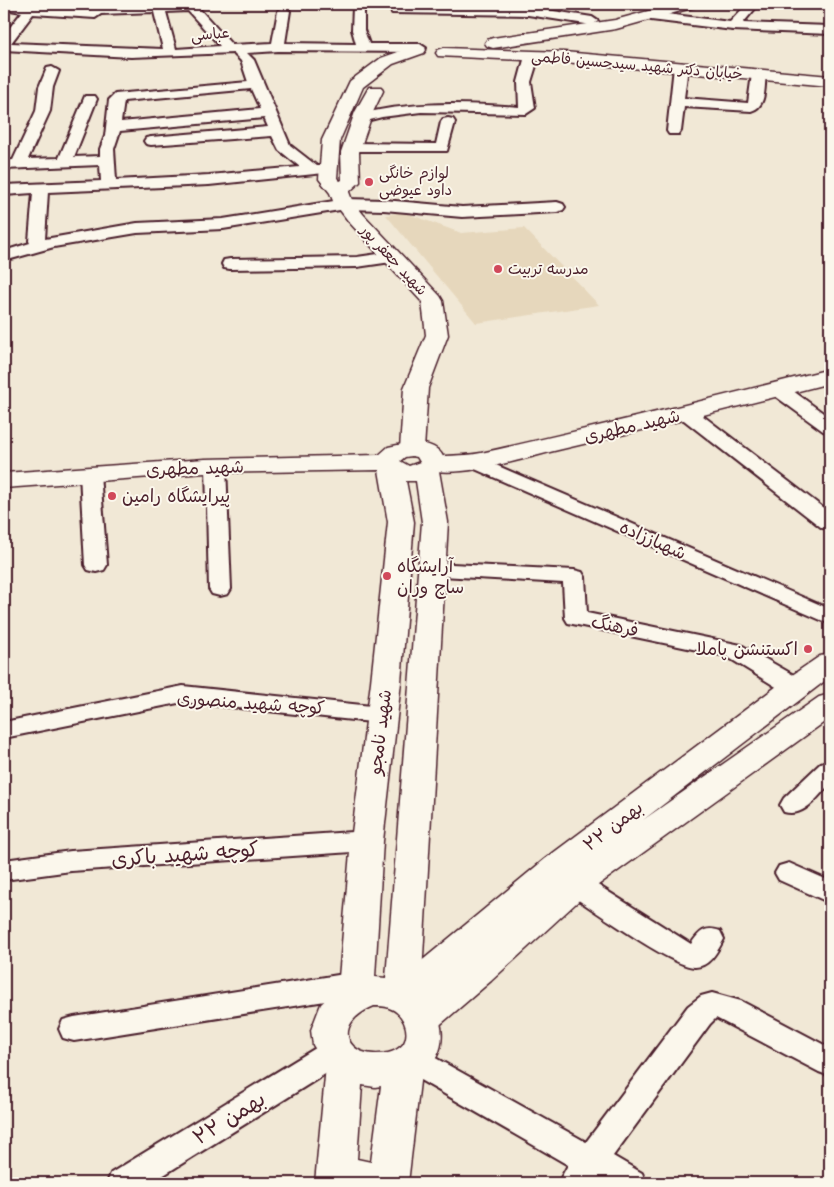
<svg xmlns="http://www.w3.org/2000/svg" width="834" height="1187" font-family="'Shantell Sans','Playpen Sans Arabic',sans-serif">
	<rect width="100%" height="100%" fill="#f1e8d6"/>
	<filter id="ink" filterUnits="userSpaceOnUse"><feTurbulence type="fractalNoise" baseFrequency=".02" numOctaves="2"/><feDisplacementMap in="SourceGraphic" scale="10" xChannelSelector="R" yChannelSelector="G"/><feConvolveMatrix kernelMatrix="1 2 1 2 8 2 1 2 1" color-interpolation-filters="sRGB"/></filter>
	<g filter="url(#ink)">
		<polygon fill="#e6d7bc" points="403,212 461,233 524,228 599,305 476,323 386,215"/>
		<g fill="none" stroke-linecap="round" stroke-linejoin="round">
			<defs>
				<g id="minor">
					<path d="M 4,4 L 90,10 L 95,7 L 195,4 L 232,45 L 272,43 L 278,11 L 284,7 L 290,11 L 285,43 L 356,44 L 352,30 L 353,7 L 351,4 L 364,4 L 364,30 L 369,44 L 420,44 L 426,48 L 420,52 L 278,51 L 247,53 L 254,60 L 290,145 L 317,166 L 334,166 L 337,169 L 334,172 L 209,185 L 48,192 L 45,239 L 137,223 L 223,219 L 346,199 L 384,200 L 462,207 L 557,202 L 563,204 L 565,207 L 563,210 L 557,212 L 462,217 L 384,210 L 346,209 L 223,229 L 137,233 L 54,247 L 4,261 L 4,251 L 30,243 L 29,241 L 33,193 L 4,195 L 4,185 L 101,181 L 100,165 L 4,169 L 4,161 L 13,160 L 36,111 L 39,87 L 47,68 L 52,67 L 59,71 L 53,87 L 50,111 L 28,159 L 59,158 L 85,96 L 95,96 L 97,99 L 74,157 L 100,156 L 100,149 L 105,136 L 109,100 L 115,94 L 248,82 L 241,61 L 233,53 L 131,57 L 4,50 L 4,35 L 22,12 L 4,9 ZM 188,11 L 220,46 L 176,49 L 166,12 ZM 154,12 L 163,49 L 11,43 L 33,14 L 95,18 L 101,14 ZM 251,89 L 260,109 L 121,122 L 124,101 ZM 264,118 L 268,127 L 151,137 L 146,138 L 144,141 L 146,144 L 151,145 L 272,136 L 279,150 L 300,167 L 209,175 L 116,180 L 114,149 L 120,131 Z"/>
					<polygon points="747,4 759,4 743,23 830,26 830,34 733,30 651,20 645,16 651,12 730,22"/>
					<polygon points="396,6 528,7 592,17 598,21 592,25 528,15 392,13 390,10"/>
					<path d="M 532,52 L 539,56 L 531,82 L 535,108 L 526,114 L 421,112 L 382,117 L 362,122 L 357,121 L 355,118 L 357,115 C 411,101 464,103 519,107 L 518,82 L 525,56 Z"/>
					<path d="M 681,63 L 688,67 L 684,98 L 748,103 L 752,74 L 754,71 L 764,71 L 766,74 C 764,87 767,107 751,111 L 684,107 L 681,131 L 679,134 L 669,134 L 667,131 L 674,67 Z"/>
					<polygon points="448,118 453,119 455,122 447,151 351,151 346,150 344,147 346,144 351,143 436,144 441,122 443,119"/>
					<polygon points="392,252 398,253 400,257 398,261 357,267 230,269 224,268 222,264 224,260 230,259 357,257"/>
					<polygon points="778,383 785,385 830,418 830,433 823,431 771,393 769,389 771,385"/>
					<polygon points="687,407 694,409 830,513 830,529 822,528 680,417 677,413 680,409"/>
					<polygon points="475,456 830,609 830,624 468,466 465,462 468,458"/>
					<polygon points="216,460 223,462 226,466 231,589 228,594 220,596 212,594 209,589 206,466 209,462"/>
					<polygon points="90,468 97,470 100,474 107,565 104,570 96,572 88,570 85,565 80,474 83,470"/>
					<polygon points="432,563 574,570 582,572 585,577 587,613 741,645 804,681 807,687 804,693 795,695 786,693 726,656 568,623 565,618 563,583 424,575 421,570 424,565"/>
					<polygon points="183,686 381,707 390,709 393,715 390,721 381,723 183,702 4,738 4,722"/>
					<path d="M 830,760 L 830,784 C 817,797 804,818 784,812 L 780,805 L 784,798 L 821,763 Z"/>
					<polygon points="367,831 376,834 380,841 376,848 367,851 71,871 4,880 4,860 71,851"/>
					<polygon points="789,863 830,881 830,903 779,880 775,873 779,866"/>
					<path d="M 575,874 L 585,877 L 691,944 C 700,931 705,926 720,931 L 724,939 C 718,950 710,967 695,967 C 674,968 588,906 565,891 L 561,884 L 565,877 Z"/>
					<polygon points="357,972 367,976 372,984 367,992 357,996 74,1041 63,1038 59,1029 63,1020 74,1017"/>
					<polygon points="712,993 741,1001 830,1048 830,1076 819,1072 716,1018 710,1024 613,1156 642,1173 646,1183 601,1183 595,1180 593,1183 558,1183 568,1165 401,1069 397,1060 401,1051 412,1047 423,1051 586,1142 688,1006 701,996"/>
					<polygon points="335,1039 346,1043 350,1052 346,1061 151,1183 107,1183 111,1173 324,1043"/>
				</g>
				<g id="tertiary">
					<polygon points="674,4 697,4 695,7 616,29 493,48 487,46 485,43 487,40 493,38 615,20"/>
					<polygon points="418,45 424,47 426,50 424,53 393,64 363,87 340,140 337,178 340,181 342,180 341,152 355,112 369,87 381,87 383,91 373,112 359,152 360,182 349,192 352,200 363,214 440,296 443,301 448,335 428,388 424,449 421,454 412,456 403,454 400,449 404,388 426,335 422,302 349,222 333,201 330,193 319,179 322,140 350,81 381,58"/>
					<polygon points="444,48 564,52 830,76 830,86 564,62 438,56 436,53 438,50"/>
					<path d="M 830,369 L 830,383 C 740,406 649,429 558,450 C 520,459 462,479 424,469 L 421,464 L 424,459 C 443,454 462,457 481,453 C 598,427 714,398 830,369 Z"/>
					<polygon points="830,654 830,677 643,820 819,697 830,694 830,718 587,893 491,981 435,1029 422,1033 409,1029 404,1018 408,1010 403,1012 390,1007 385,997 390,987 545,859 785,680 820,656"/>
				</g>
				<path id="secondary" d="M 412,442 C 427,444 443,446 445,464 L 439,471 L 448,522 L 421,991 C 445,1012 452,1054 421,1073 L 408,1183 L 315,1183 L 326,1066 L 313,1045 L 311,1030 L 321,1004 L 338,989 L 351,841 L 371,682 L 388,522 L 379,470 L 205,473 L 4,488 L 4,473 L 205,459 L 379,455 L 388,447 ZM 412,456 L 417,457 L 420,462 L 409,466 L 400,461 L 405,457 ZM 406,481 L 416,481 L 422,522 L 386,978 L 375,977 L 383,841 L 401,682 L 414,522 ZM 374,1006 C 379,1006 385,1006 389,1008 C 402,1012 411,1030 404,1043 C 401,1048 393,1052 388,1053 C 346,1061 330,1024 374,1006 ZM 362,1085 L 375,1087 L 381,1086 L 371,1162 L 357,1159 Z"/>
			</defs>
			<use href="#minor" stroke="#4a1f2b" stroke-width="4"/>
			<use href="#tertiary" stroke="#4a1f2b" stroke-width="3"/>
			<use href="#secondary" stroke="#4a1f2b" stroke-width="3"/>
			<use href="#minor" fill="#fbf7ec" fill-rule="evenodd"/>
			<use href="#tertiary" fill="#fbf7ec" fill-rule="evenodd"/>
			<use href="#secondary" fill="#fbf7ec" fill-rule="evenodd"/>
		</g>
	</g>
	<g fill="#d1495b" stroke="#fbf7ec" stroke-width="2">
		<circle cx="369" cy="182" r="5"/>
		<circle cx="498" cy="269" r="5"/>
		<circle cx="112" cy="496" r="5"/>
		<circle cx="387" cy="576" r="5"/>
		<circle cx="808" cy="649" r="5"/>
	</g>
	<g text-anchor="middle" stroke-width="4" stroke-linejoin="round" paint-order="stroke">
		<g font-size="15" fill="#4a1f2b" stroke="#fbf7ec">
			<text transform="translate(210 34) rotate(-5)" y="5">عباسی</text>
			<text transform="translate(637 65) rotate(5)" y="5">خیابان دکتر شهید سیدحسین فاطمی</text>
			<text transform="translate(394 260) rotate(47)" y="5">شهید جعفر پور</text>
		</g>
		<g font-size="15" fill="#4a1f2b" stroke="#fbf7ec" text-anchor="start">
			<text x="379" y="178">لوازم خانگی<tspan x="379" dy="17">داود عیوضی</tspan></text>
			<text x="508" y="274">مدرسه تربیت</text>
		</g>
		<g font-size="18" fill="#4a1f2b" stroke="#fbf7ec">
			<text transform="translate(632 426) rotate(-13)" y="6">شهید مطهری</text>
			<text transform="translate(195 468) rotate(-2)" y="6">شهید مطهری</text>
			<text transform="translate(653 540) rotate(24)" y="6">شهباززاده</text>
			<text transform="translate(615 626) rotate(12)" y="6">فرهنگ</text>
			<text transform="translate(251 703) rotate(4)" y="6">کوچه شهید منصوری</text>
			<text transform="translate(380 732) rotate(-83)" y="6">شهید نامجو</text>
			<text transform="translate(613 826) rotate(-37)" y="6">۲۲ بهمن</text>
		</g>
		<g font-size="18" fill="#4a1f2b" stroke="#fbf7ec" text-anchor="start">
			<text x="122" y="502">پیرایشگاه ‌رامین</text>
			<text x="397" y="572">آرایشگاه<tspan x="397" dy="21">ساچ وران</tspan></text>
			<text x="798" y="655" text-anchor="end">اکستنشن پاملا</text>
		</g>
		<g font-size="21" fill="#4a1f2b" stroke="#fbf7ec">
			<text transform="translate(185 854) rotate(-4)" y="7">کوچه شهید باکری</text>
			<text transform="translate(229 1118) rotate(-32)" y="7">۲۲ بهمن</text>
		</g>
	</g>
	<rect width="834" height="1187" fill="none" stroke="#fbf7ec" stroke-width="20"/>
	<rect x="10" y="10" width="814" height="1167" fill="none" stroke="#4a1f2b" stroke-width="2" filter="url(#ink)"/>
</svg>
